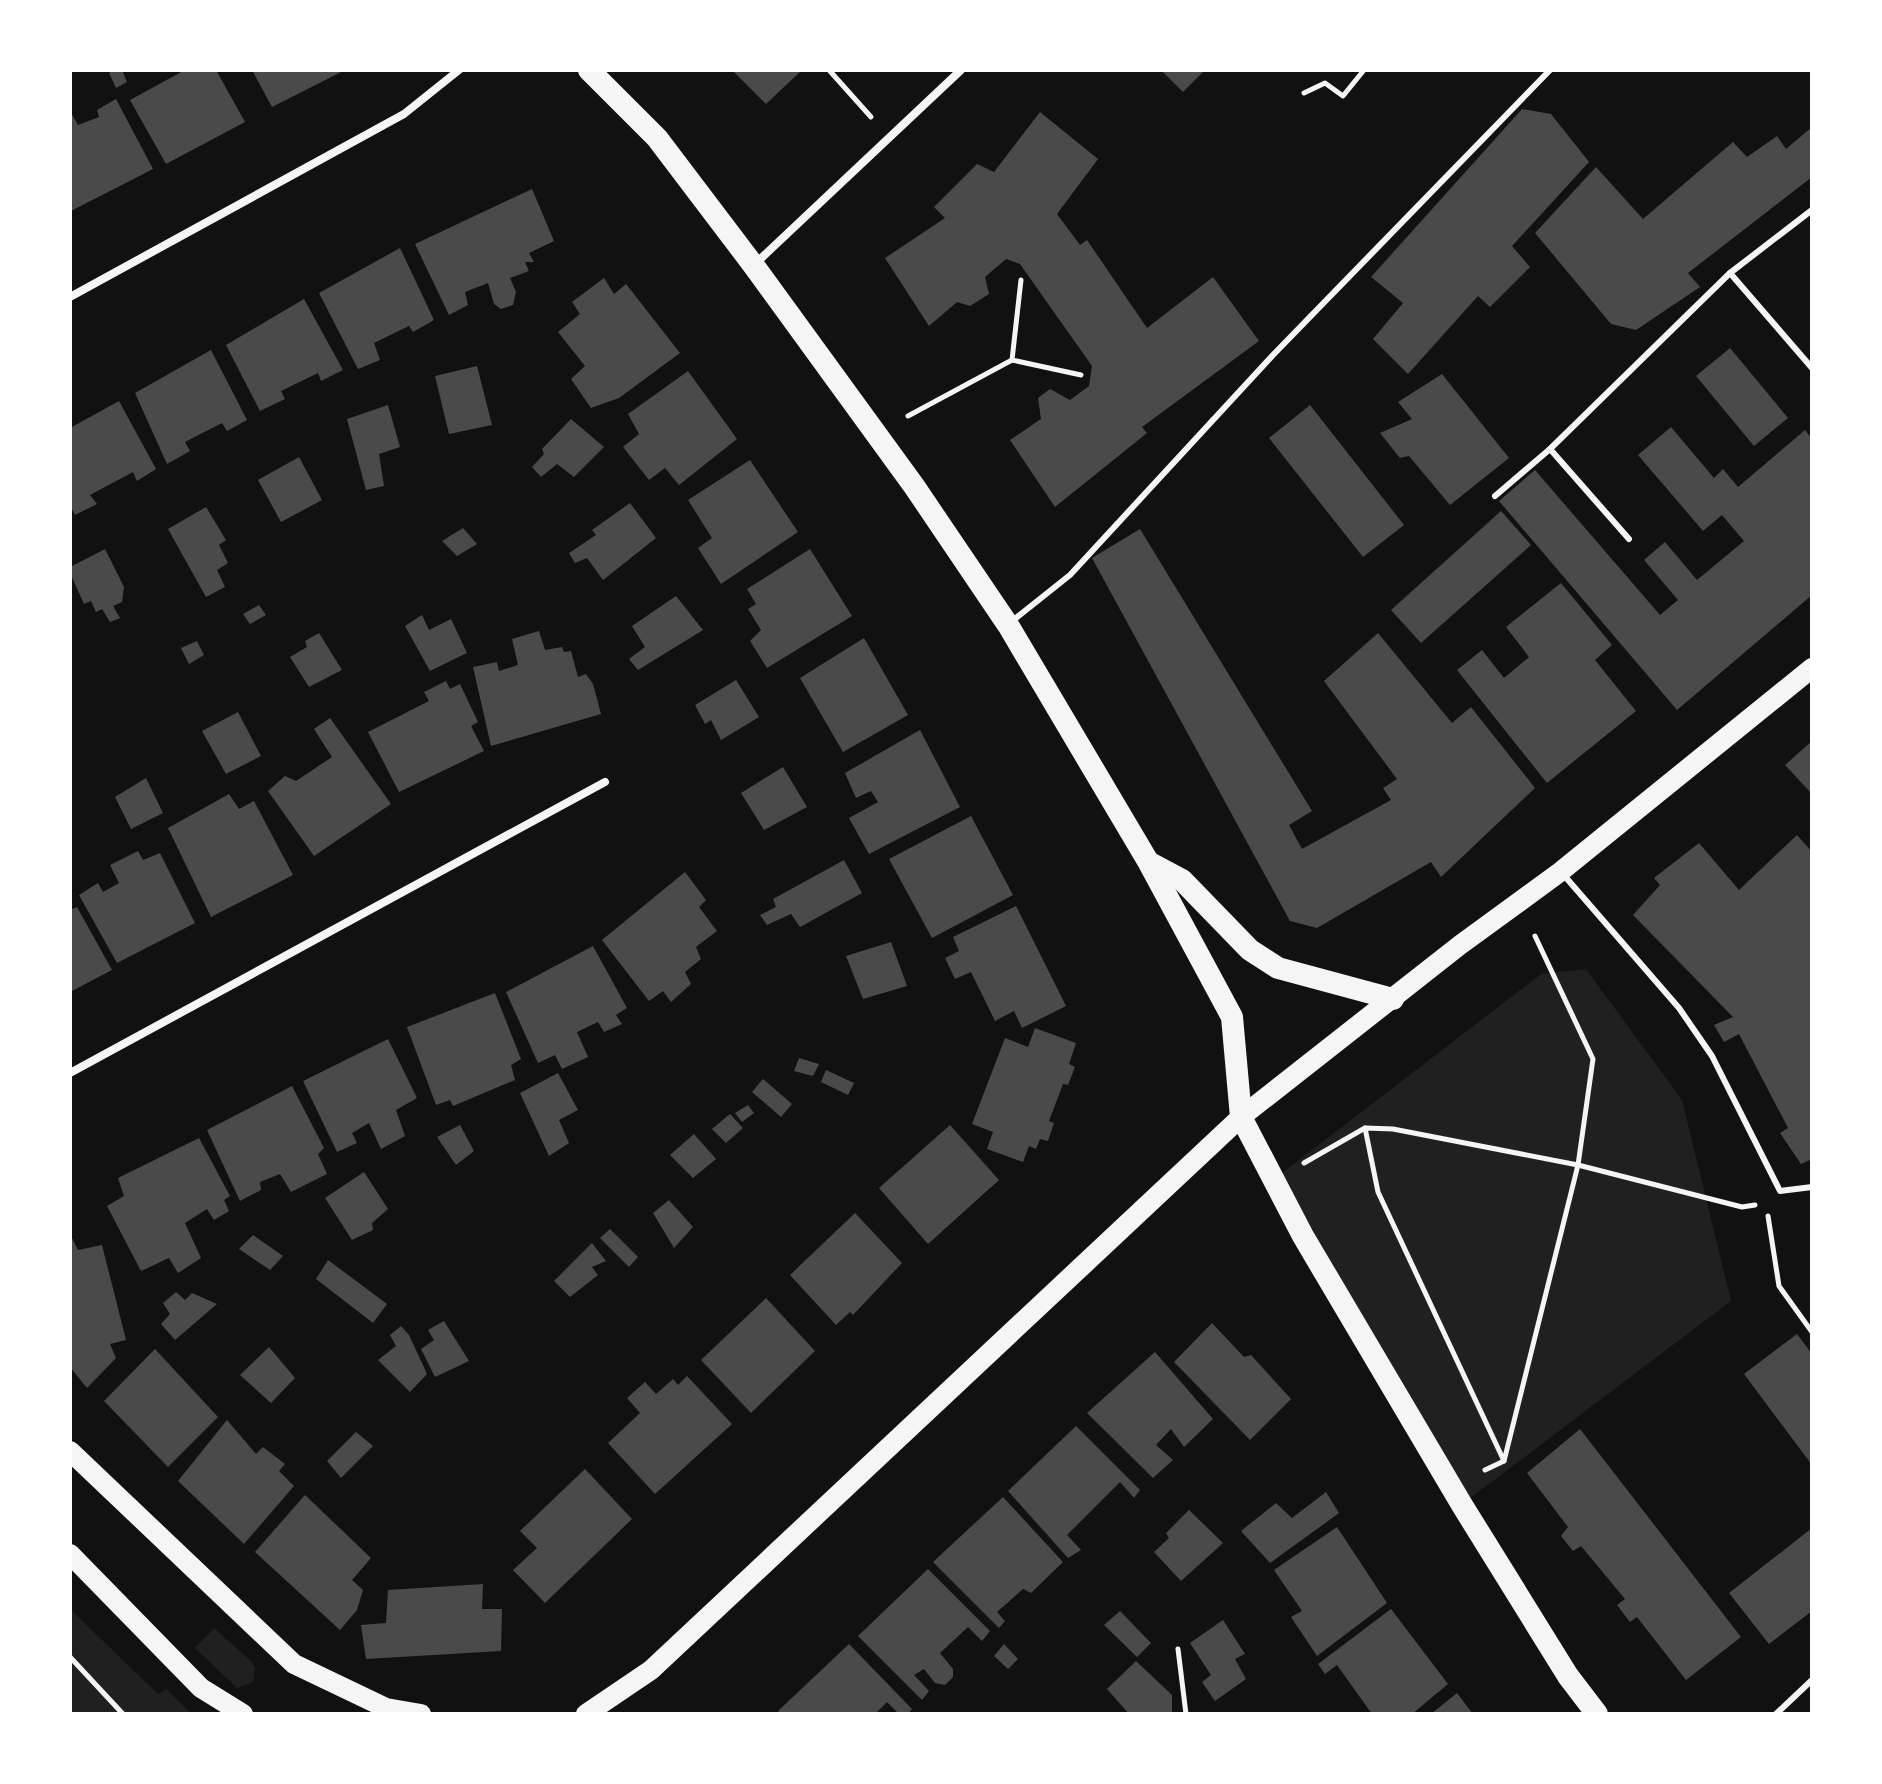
<svg xmlns="http://www.w3.org/2000/svg" width="1882" height="1784" font-family="'Open Sans',sans-serif">
	<rect width="100%" height="100%" fill="#111"/>
	<g fill="#202020">
		<polygon points="1586,969 1682,1100 1731,1301 1469,1499 1273,1180 1541,974"/>
		<polygon points="70,1609 158,1694 166,1689 192,1714 70,1714"/>
		<polygon points="214,1628 252,1662 255,1668 253,1682 237,1688 195,1648"/>
	</g>
	<g fill="#4a4a4a">
		<polygon points="115,70 122,70 127,82 116,88 109,73"/>
		<polygon points="185,70 216,70 245,122 166,164 130,100"/>
		<polygon points="252,70 345,70 272,107"/>
		<polygon points="732,70 802,70 766,104"/>
		<polygon points="1161,70 1205,70 1183,92"/>
		<polygon points="116,99 153,169 71,211 70,111 78,125 99,117 97,110"/>
		<polygon points="1522,109 1551,114 1589,162 1512,246 1530,267 1490,307 1478,296 1408,374 1373,339 1403,303 1371,277"/>
		<polygon points="1040,112 1098,159 1057,214 1080,245 1087,240 1147,328 1213,277 1259,341 1142,427 1147,433 1055,507 1010,440 1041,419 1038,398 1050,389 1070,400 1089,386 1092,366 1020,264 1006,259 985,277 989,294 970,306 957,302 929,326 885,258 945,218 934,207 977,164 994,172"/>
		<polygon points="1812,127 1812,177 1688,273 1700,287 1636,330 1611,324 1535,233 1596,167 1643,219 1733,142 1747,157 1777,136 1786,149"/>
		<polygon points="532,189 554,241 529,253 534,262 525,262 529,271 510,278 516,292 513,305 501,309 494,304 488,283 465,292 468,305 449,315 415,244"/>
		<polygon points="400,248 434,320 413,332 409,326 374,343 380,360 358,369 319,293"/>
		<polygon points="604,278 614,294 626,284 680,353 619,398 591,408 571,379 585,366 558,332 580,314 572,302"/>
		<polygon points="304,299 343,370 321,381 318,373 281,391 285,399 260,411 226,345"/>
		<polygon points="1730,348 1788,418 1754,446 1696,376"/>
		<polygon points="211,350 247,420 227,431 222,423 185,442 190,451 167,464 135,393"/>
		<polygon points="477,366 492,425 449,434 435,376"/>
		<polygon points="688,371 737,439 679,485 665,468 649,480 623,447 639,434 628,414"/>
		<polygon points="1442,374 1509,458 1450,505 1409,456 1400,458 1380,433 1412,419 1398,402"/>
		<polygon points="119,401 156,469 137,481 133,472 90,495 97,504 75,515 70,505 70,428"/>
		<polygon points="388,405 400,447 379,454 384,486 366,490 347,419"/>
		<polygon points="1310,405 1404,525 1363,557 1269,438"/>
		<polygon points="571,419 604,447 574,477 557,464 541,477 532,467 544,454 542,449"/>
		<polygon points="1671,427 1714,478 1723,469 1738,487 1805,430 1812,439 1812,595 1677,710 1499,501 1535,470 1660,615 1678,600 1644,560 1665,542 1697,580 1744,541 1722,515 1703,531 1638,455"/>
		<polygon points="299,457 322,500 281,522 258,480"/>
		<polygon points="750,460 798,532 721,584 698,548 712,538 688,500"/>
		<polygon points="630,503 656,538 603,580 587,558 575,563 569,553 596,535 592,530"/>
		<polygon points="206,507 226,540 219,545 228,563 217,570 225,587 206,597 168,529"/>
		<polygon points="1501,511 1531,545 1421,643 1391,610"/>
		<polygon points="463,528 477,544 457,556 442,541"/>
		<polygon points="1140,529 1312,811 1289,825 1302,849 1391,800 1383,788 1397,779 1324,681 1378,633 1452,723 1471,707 1535,788 1441,877 1431,862 1317,928 1290,921 1092,558"/>
		<polygon points="105,549 124,587 122,602 113,606 120,618 110,622 102,609 96,612 91,601 84,604 70,573 70,567"/>
		<polygon points="810,549 852,616 767,668 750,641 761,630 748,609 756,604 747,589"/>
		<polygon points="1561,583 1612,645 1595,660 1636,711 1547,783 1457,670 1482,650 1504,678 1529,657 1506,627"/>
		<polygon points="676,596 703,630 638,670 629,659 645,647 632,626"/>
		<polygon points="259,605 266,615 250,624 243,614"/>
		<polygon points="422,615 429,630 451,619 467,653 430,671 405,626"/>
		<polygon points="539,631 545,650 562,647 564,652 571,651 578,677 586,674 593,684 601,714 491,746 473,667 497,662 499,671 518,665 512,639"/>
		<polygon points="319,633 342,670 309,687 290,657 307,647 305,641"/>
		<polygon points="864,638 908,715 843,752 800,678"/>
		<polygon points="197,641 204,655 189,664 181,648"/>
		<polygon points="736,680 759,717 721,740 711,720 705,724 695,705"/>
		<polygon points="446,681 450,689 460,684 478,722 471,726 484,751 399,792 368,732 429,701 424,692"/>
		<polygon points="238,712 261,756 226,774 202,731"/>
		<polygon points="330,718 391,804 314,856 268,791 285,776 296,781 332,757 314,729"/>
		<polygon points="920,730 960,807 869,854 849,818 878,802 871,791 856,798 845,773"/>
		<polygon points="1812,741 1812,794 1785,765"/>
		<polygon points="783,767 807,807 764,830 741,793"/>
		<polygon points="146,778 163,813 131,829 115,797"/>
		<polygon points="229,794 239,809 254,801 293,875 211,917 168,828"/>
		<polygon points="971,816 1013,895 932,938 889,859"/>
		<polygon points="1797,835 1812,852 1812,1159 1801,1164 1780,1133 1788,1128 1739,1034 1724,1042 1714,1025 1733,1017 1633,915 1660,885 1654,878 1699,843 1739,890"/>
		<polygon points="138,851 143,860 160,853 195,923 117,963 79,895 98,883 103,892 119,883 110,865"/>
		<polygon points="844,860 862,893 800,927 791,914 767,925 760,915 776,907 773,899"/>
		<polygon points="685,872 706,900 699,907 717,931 696,947 701,959 685,972 691,984 671,1002 663,991 649,1001 602,940"/>
		<polygon points="1016,906 1066,1006 1022,1028 1014,1011 995,1021 971,972 955,979 945,958 959,951 953,937"/>
		<polygon points="77,907 112,970 70,992 70,910"/>
		<polygon points="891,942 907,986 863,999 846,956"/>
		<polygon points="593,946 627,1008 616,1015 622,1024 604,1032 598,1022 577,1032 588,1057 562,1069 555,1055 538,1063 506,992"/>
		<polygon points="495,993 521,1059 511,1065 515,1080 453,1106 450,1100 436,1105 407,1027"/>
		<polygon points="1035,1028 1076,1043 1069,1064 1075,1067 1068,1085 1063,1084 1049,1121 1054,1123 1048,1141 1040,1139 1036,1149 1029,1146 1023,1162 987,1149 993,1132 972,1124 1005,1038 1028,1047"/>
		<polygon points="388,1039 417,1098 396,1110 405,1136 381,1149 369,1123 352,1133 357,1143 337,1152 303,1081"/>
		<polygon points="799,1058 819,1064 813,1076 794,1071"/>
		<polygon points="826,1070 854,1083 848,1095 821,1082"/>
		<polygon points="558,1073 578,1110 559,1120 569,1143 549,1156 520,1093"/>
		<polygon points="763,1079 792,1104 781,1117 752,1092"/>
		<polygon points="292,1086 324,1148 318,1154 327,1174 291,1192 280,1174 260,1182 261,1190 240,1201 207,1130"/>
		<polygon points="748,1105 754,1113 742,1122 735,1113"/>
		<polygon points="730,1114 743,1128 726,1143 712,1129"/>
		<polygon points="460,1125 474,1151 456,1165 437,1137"/>
		<polygon points="950,1125 999,1180 928,1244 879,1188"/>
		<polygon points="694,1134 716,1159 693,1178 670,1155"/>
		<polygon points="199,1138 230,1196 224,1200 229,1211 214,1220 207,1209 185,1223 201,1258 178,1273 169,1258 141,1271 107,1206 124,1196 118,1178"/>
		<polygon points="364,1172 388,1209 372,1223 373,1230 352,1240 325,1198"/>
		<polygon points="669,1200 693,1227 674,1248 653,1213"/>
		<polygon points="855,1213 902,1263 853,1315 850,1312 836,1325 790,1275"/>
		<polygon points="610,1229 638,1257 629,1267 600,1238"/>
		<polygon points="70,1234 78,1250 102,1245 126,1340 110,1344 116,1358 87,1388 70,1367"/>
		<polygon points="253,1235 283,1256 270,1270 239,1249"/>
		<polygon points="592,1243 606,1261 592,1267 598,1275 570,1297 554,1281"/>
		<polygon points="328,1260 387,1304 373,1323 316,1279"/>
		<polygon points="176,1292 185,1300 192,1293 217,1304 175,1340 161,1324 170,1314 163,1303"/>
		<polygon points="766,1298 815,1351 751,1413 701,1360"/>
		<polygon points="444,1321 469,1361 435,1377 421,1349 434,1340 428,1330"/>
		<polygon points="1212,1323 1244,1357 1251,1355 1291,1399 1250,1440 1174,1362"/>
		<polygon points="401,1326 409,1335 427,1374 410,1392 378,1360 396,1346 390,1335"/>
		<polygon points="1797,1334 1812,1354 1812,1465 1744,1374"/>
		<polygon points="269,1347 295,1378 271,1403 240,1375"/>
		<polygon points="155,1349 218,1417 168,1467 104,1401"/>
		<polygon points="1155,1352 1213,1419 1184,1447 1171,1429 1156,1445 1173,1460 1153,1478 1087,1413"/>
		<polygon points="687,1376 732,1424 655,1494 608,1443 640,1413 627,1398 645,1382 656,1394 673,1379 678,1385"/>
		<polygon points="227,1420 256,1454 263,1447 285,1464 279,1471 294,1486 244,1544 178,1481"/>
		<polygon points="1076,1426 1140,1490 1134,1498 1120,1482 1067,1535 1081,1550 1068,1558 1008,1491"/>
		<polygon points="1580,1429 1741,1637 1686,1680 1637,1617 1630,1622 1617,1605 1625,1599 1581,1546 1573,1551 1561,1536 1568,1527 1527,1473"/>
		<polygon points="356,1432 373,1446 341,1478 327,1461"/>
		<polygon points="585,1469 632,1519 545,1603 513,1570 537,1548 520,1531"/>
		<polygon points="1326,1492 1339,1513 1270,1563 1241,1531 1276,1503 1292,1518"/>
		<polygon points="305,1495 371,1558 352,1580 363,1590 357,1610 340,1630 255,1552"/>
		<polygon points="1003,1497 1063,1562 1031,1593 1023,1589 997,1612 1005,1621 999,1628 933,1562"/>
		<polygon points="1189,1510 1223,1543 1181,1581 1154,1552 1169,1538 1166,1533"/>
		<polygon points="1337,1527 1387,1603 1317,1656 1291,1617 1302,1611 1274,1570"/>
		<polygon points="1812,1528 1812,1611 1769,1644 1729,1593"/>
		<polygon points="928,1569 990,1631 982,1641 968,1627 940,1653 953,1669 953,1677 945,1685 935,1683 924,1669 914,1675 929,1691 922,1700 858,1636"/>
		<polygon points="483,1584 482,1609 502,1609 501,1651 366,1659 361,1625 386,1623 388,1590"/>
		<polygon points="1391,1609 1448,1684 1412,1714 1372,1714 1337,1665 1325,1674 1318,1664"/>
		<polygon points="1120,1611 1151,1643 1137,1657 1104,1625"/>
		<polygon points="1223,1620 1245,1654 1235,1659 1246,1679 1215,1701 1202,1682 1211,1675 1190,1643"/>
		<polygon points="849,1644 912,1709 908,1714 899,1714 887,1702 875,1714 782,1714 778,1711"/>
		<polygon points="1004,1644 1018,1659 1008,1669 994,1656"/>
		<polygon points="1136,1661 1172,1695 1172,1714 1129,1714 1107,1689"/>
		<polygon points="1457,1693 1473,1714 1431,1714"/>
	</g>
	<g fill="none" stroke-linecap="round" stroke-linejoin="round">
		<g stroke="#f5f5f5" stroke-width="5">
			<polyline points="829,70 871,117"/>
			<polyline points="1304,93 1325,83 1343,96 1364,70"/>
			<polyline points="1021,280 1012,360 1081,375"/>
			<polyline points="908,416 1012,360"/>
			<polyline points="1365,1128 1378,1192 1504,1461"/>
			<polyline points="1304,1163 1365,1128 1393,1129 1578,1165 1742,1207 1755,1205"/>
			<polyline points="1768,1216 1779,1286 1812,1332"/>
			<polyline points="1485,1470 1504,1461 1578,1165 1593,1059 1535,936"/>
			<polyline points="1178,1649 1186,1714"/>
			<polyline points="70,1657 123,1714"/>
		</g>
		<g stroke="#f5f5f5" stroke-width="6">
			<polyline points="1730,273 1812,368"/>
			<polyline points="1550,449 1629,539"/>
			<polyline points="1495,496 1550,449 1730,273 1812,210"/>
			<polyline points="1011,622 1070,575 1273,355 1550,70"/>
			<polyline points="1562,873 1679,1008 1712,1056 1780,1191 1812,1187"/>
			<polyline points="1776,1714 1812,1680"/>
		</g>
		<g stroke="#f5f5f5" stroke-width="8">
			<polyline points="755,264 961,70"/>
			<polyline points="70,297 404,114 459,70"/>
			<polyline points="70,1073 605,782"/>
		</g>
		<g stroke="#f5f5f5" stroke-width="20">
			<polyline points="70,1451 294,1664 386,1708 421,1714"/>
			<polyline points="70,1554 201,1688 243,1714"/>
			<polyline points="586,1714 651,1670 1241,1117 1460,945 1560,872 1812,668"/>
		</g>
		<g stroke="#f5f5f5" stroke-width="22">
			<polyline points="589,70 657,138 754,266 914,486 1008,625 1149,863 1232,1017 1241,1117 1303,1236 1462,1505 1568,1676 1597,1714"/>
			<polyline points="1150,863 1182,880 1250,950 1278,968 1393,999"/>
		</g>
	</g>
	<rect width="1882" height="1784" fill="none" stroke="#ffffff" stroke-width="144"/>
</svg>
